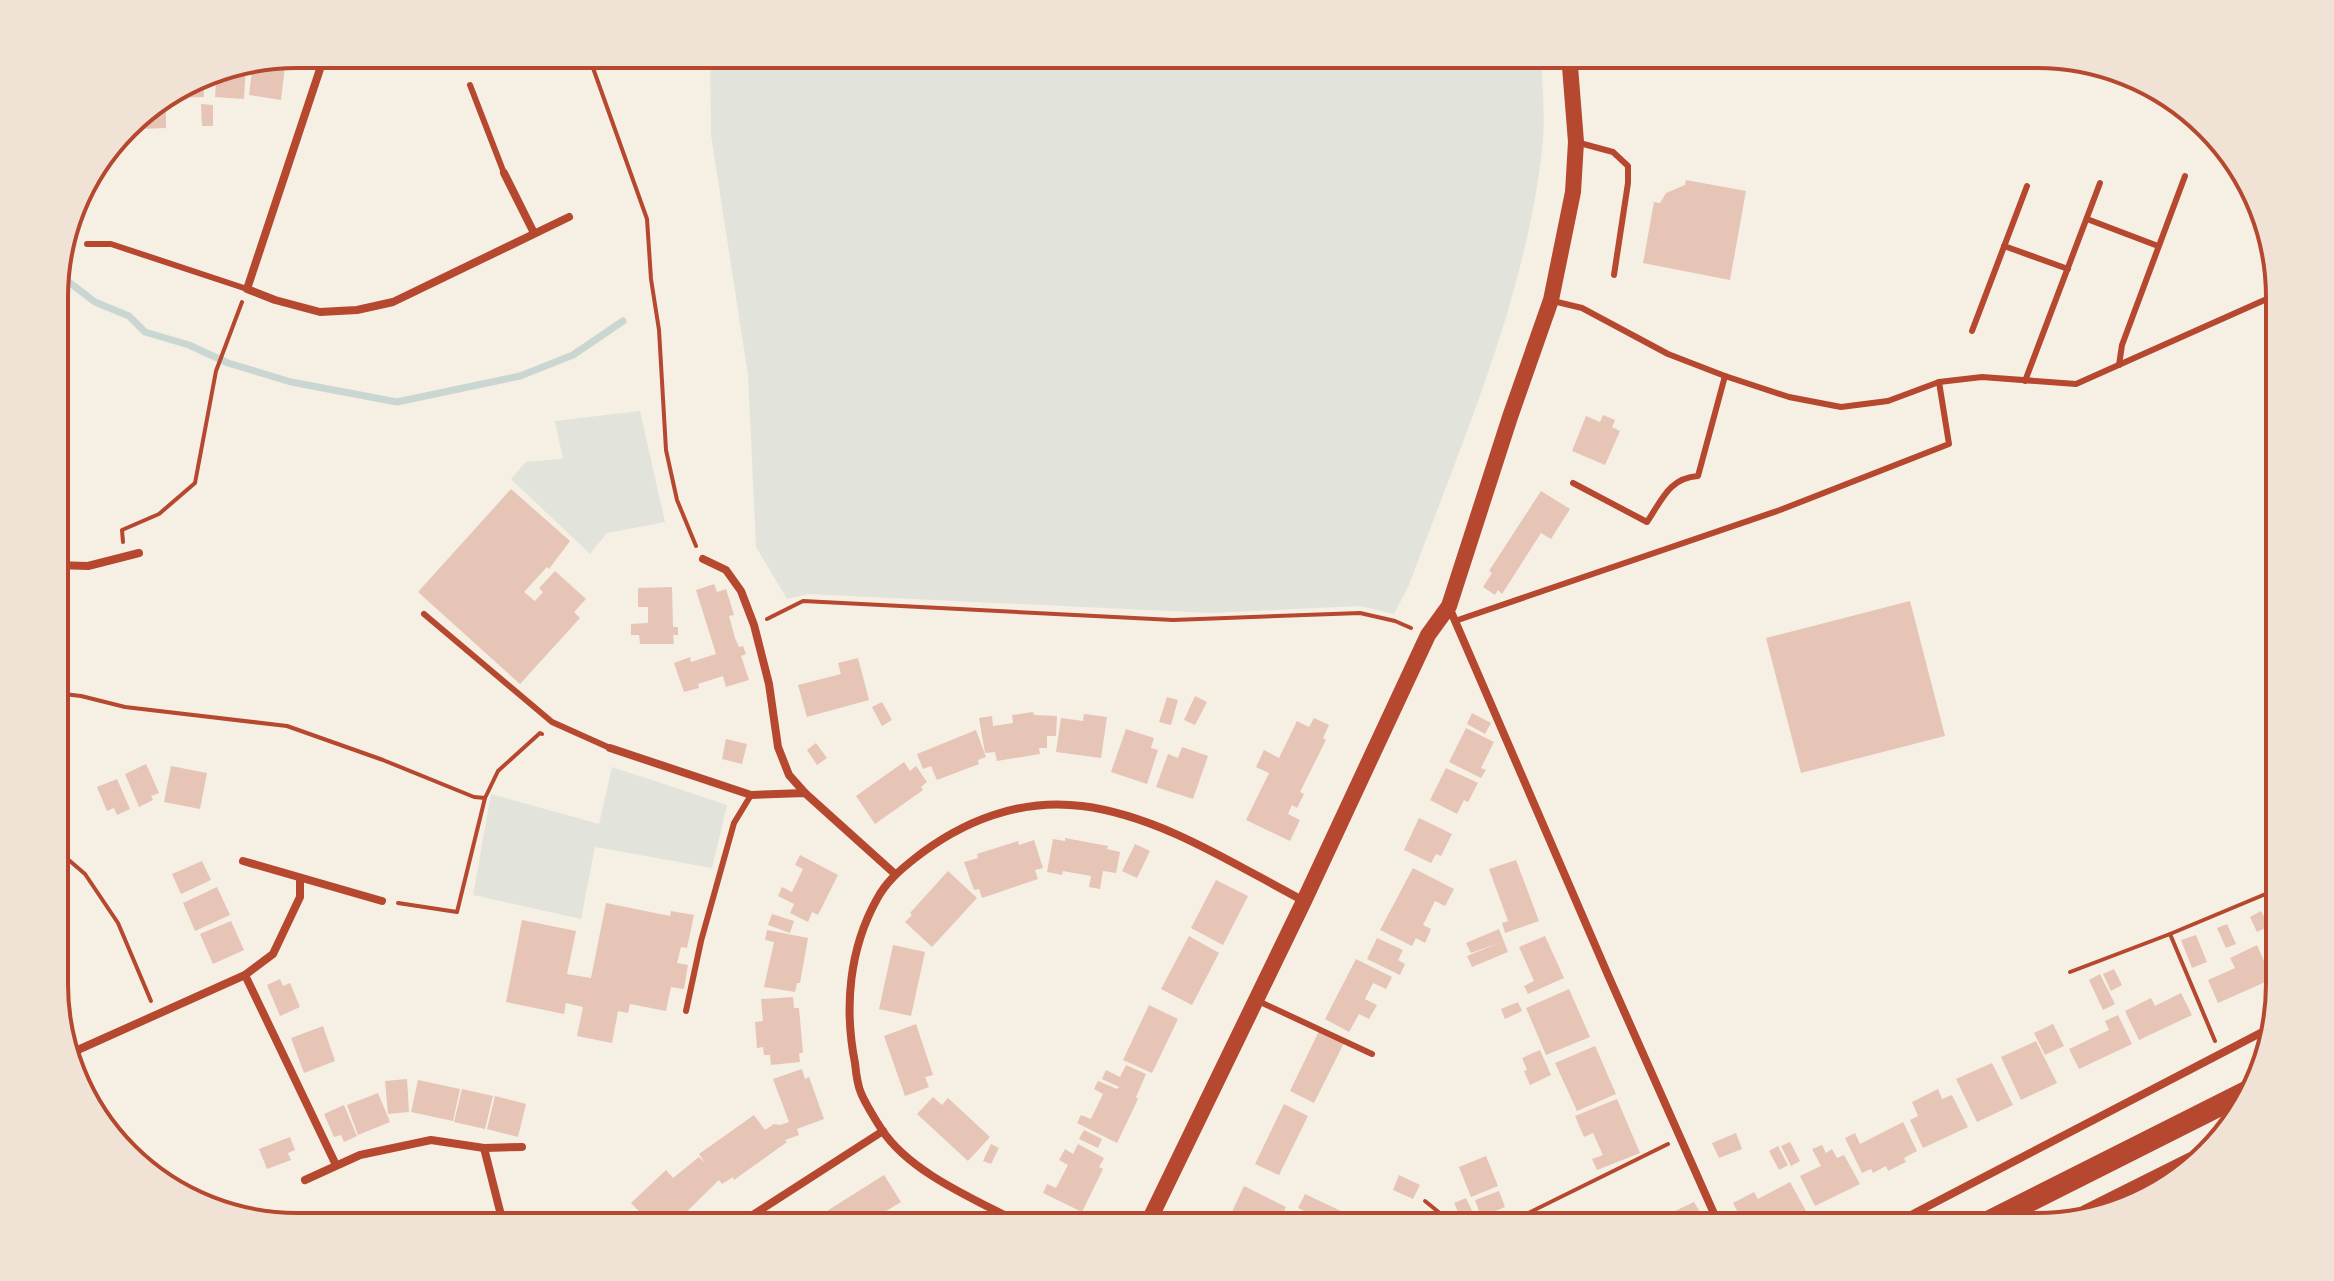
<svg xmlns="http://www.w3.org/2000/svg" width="2334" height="1281" font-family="'Playfair Display',serif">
	<rect width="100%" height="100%" fill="#f6efe4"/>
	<g fill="#e2e4dc">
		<path d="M 710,54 L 1541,54 C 1542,82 1545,112 1543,140 C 1528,294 1462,441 1409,585 L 1394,614 L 1359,606 L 1210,613 L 808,594 L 787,599 L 756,547 L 748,375 L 711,135 Z"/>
		<polygon points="640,411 665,522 607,533 590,554 511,479 526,462 563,459 555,421"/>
		<polygon points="612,767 727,805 712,868 595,847 581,919 473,895 491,794 599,824"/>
	</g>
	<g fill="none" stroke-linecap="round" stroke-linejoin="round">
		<polyline stroke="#c9d6d2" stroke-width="7" points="57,273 95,302 129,316 145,332 189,345 228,363 291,382 397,402 520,376 573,355 623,321"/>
	</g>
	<g fill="#e6c5b7">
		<polygon points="274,59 273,65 285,66 281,100 249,95 253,63"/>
		<polygon points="246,64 244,99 215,97 217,70"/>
		<polygon points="203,73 204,97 163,98 197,77"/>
		<polygon points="201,104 213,105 213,126 202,126"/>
		<polygon points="148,108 166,108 166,128 138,129 137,114"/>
		<polygon points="1686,180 1746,191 1730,280 1643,263 1654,202 1660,203 1666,193 1685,185"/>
		<polygon points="1603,415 1615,420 1612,427 1620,431 1605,465 1572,451 1586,416 1600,422"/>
		<polygon points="511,489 570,541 549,569 547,567 524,592 535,601 543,592 539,588 555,571 586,599 574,612 580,618 520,684 418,592"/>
		<polygon points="1541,491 1570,509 1551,539 1541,533 1502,594 1498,590 1495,595 1483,587 1492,573 1489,571"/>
		<polygon points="714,584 717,592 726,589 734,615 729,616 735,638 739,647 743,646 746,654 741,656 749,680 726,687 723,676 698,684 699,688 684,692 674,663 690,657 691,662 716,654 696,590"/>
		<polygon points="672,587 673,627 678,627 678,635 673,635 674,644 640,644 639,635 631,635 631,624 648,623 648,607 638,607 638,588"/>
		<polygon points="1910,601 1945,736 1801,773 1766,638"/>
		<polygon points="858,658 869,700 807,717 798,685 841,674 838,663"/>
		<polygon points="1195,696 1207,702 1195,725 1184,720"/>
		<polygon points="1167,697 1178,700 1171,725 1159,722"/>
		<polygon points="882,702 892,720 882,726 872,707"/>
		<polygon points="1033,712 1034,715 1057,716 1056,736 1047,736 1047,748 1039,748 1040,754 997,761 995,752 985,753 979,718 992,716 993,726 1013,723 1012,715"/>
		<polygon points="1472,713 1491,723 1485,734 1467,724"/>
		<polygon points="1084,714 1107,717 1101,758 1056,752 1061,718 1083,721"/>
		<polygon points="1314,718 1329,725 1323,738 1326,740 1300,792 1304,794 1297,808 1292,805 1288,814 1300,820 1290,841 1246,820 1269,773 1256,767 1264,750 1279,758 1297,721 1309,727"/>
		<polygon points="1466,728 1494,742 1481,768 1486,770 1481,778 1449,762"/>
		<polygon points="1126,729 1154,738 1151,748 1158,750 1147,784 1111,772"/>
		<polygon points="976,730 986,757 978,760 979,764 937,780 931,766 923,769 917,754"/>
		<polygon points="726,739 747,744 742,764 722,759"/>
		<polygon points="816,743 827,758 817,765 807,750"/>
		<polygon points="1182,747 1208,756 1193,799 1156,787 1168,754 1178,758"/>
		<polygon points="904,762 910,771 916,766 927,782 921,787 923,790 875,824 856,796"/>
		<polygon points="146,764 159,793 151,796 153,800 139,807 125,774"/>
		<polygon points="171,766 207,773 200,809 164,802"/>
		<polygon points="1446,768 1478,783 1468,802 1464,800 1457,814 1430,800"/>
		<polygon points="117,779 130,809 117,815 114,808 107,811 97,787"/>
		<polygon points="1419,818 1452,834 1441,856 1436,854 1431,863 1404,850"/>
		<polygon points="1065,838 1108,846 1107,849 1120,852 1116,873 1103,871 1100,889 1089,887 1091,876 1063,871 1062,875 1047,872 1053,839 1065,841"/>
		<polygon points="1034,840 1043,868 1035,870 1038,879 982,898 979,889 974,890 964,862 978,858 977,854 1018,841 1019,845"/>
		<polygon points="1135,844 1150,851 1137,878 1122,871"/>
		<polygon points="800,855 838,875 818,915 812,912 808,922 790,913 794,904 778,896 782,887 792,892 803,869 795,865"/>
		<polygon points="1516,860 1539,921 1505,933 1502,923 1508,921 1489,869"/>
		<polygon points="202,861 211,880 181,894 172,874"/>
		<polygon points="1413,868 1454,889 1445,906 1435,901 1423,925 1431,929 1425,943 1416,938 1412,946 1380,930"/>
		<polygon points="948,871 977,898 932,947 905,922 912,915 910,913"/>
		<polygon points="1216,880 1248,896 1223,945 1191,928"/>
		<polygon points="217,887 230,915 195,931 183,903"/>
		<polygon points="606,903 670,916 671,911 694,915 687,948 681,947 677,963 688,965 684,989 671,987 666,1011 630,1004 628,1013 618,1011 612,1043 577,1036 583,1007 566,1003 564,1014 506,1002 522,920 576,931 567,974 591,978"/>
		<polygon points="2261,911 2269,926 2257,932 2250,917"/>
		<polygon points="772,914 794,921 790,933 768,925"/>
		<polygon points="231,921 244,950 213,964 200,934"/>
		<polygon points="2227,924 2236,944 2226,948 2217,928"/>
		<polygon points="1499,929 1508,952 1472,967 1467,956 1499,943 1471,953 1466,943"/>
		<polygon points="767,930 808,938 800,983 797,983 795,992 764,987 774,942 765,940"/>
		<polygon points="2196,935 2207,962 2192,968 2181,940"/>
		<polygon points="1189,936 1219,953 1192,1005 1161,989"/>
		<polygon points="1545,936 1564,978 1528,994 1524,986 1534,981 1519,947"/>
		<polygon points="1377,938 1403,950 1398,960 1405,964 1400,975 1367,959"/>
		<polygon points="2280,942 2280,972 2269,947"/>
		<polygon points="893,945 925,952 911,1016 879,1009"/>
		<polygon points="2257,945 2272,979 2218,1003 2208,980 2235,968 2230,958"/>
		<polygon points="1356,959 1392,977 1386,989 1373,983 1365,999 1377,1005 1369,1019 1359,1014 1349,1032 1325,1019"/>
		<polygon points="2114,969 2122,985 2111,991 2103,974"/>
		<polygon points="2100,974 2115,1004 2103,1010 2089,980"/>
		<polygon points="280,979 283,986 290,983 300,1007 280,1016 267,985"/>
		<polygon points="1569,989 1590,1037 1546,1055 1526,1008"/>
		<polygon points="2181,993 2192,1015 2139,1040 2125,1011 2151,998 2155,1006"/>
		<polygon points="793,997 794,1008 799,1008 803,1053 799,1053 800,1062 771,1065 770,1055 764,1055 763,1047 757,1048 755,1022 763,1021 761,999"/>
		<polygon points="1518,1002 1522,1011 1505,1019 1501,1009"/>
		<polygon points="1149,1005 1178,1019 1152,1073 1123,1060"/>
		<polygon points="2118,1015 2132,1044 2079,1069 2069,1049 2109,1030 2105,1021"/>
		<polygon points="916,1024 933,1075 925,1077 929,1087 905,1096 884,1036"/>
		<polygon points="2053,1024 2064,1046 2045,1055 2034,1033"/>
		<polygon points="323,1026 335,1061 304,1073 291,1038"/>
		<polygon points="1319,1031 1344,1043 1314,1103 1290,1091"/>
		<polygon points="2036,1041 2057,1083 2021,1100 2001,1057"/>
		<polygon points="1595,1046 1616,1094 1577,1111 1555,1063"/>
		<polygon points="1540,1050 1551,1075 1530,1085 1524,1071 1527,1070 1522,1058"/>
		<polygon points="1992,1063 2013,1105 1977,1122 1956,1079"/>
		<polygon points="1126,1065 1146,1074 1136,1097 1138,1099 1117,1143 1077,1123 1081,1115 1091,1119 1103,1094 1094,1089 1098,1081 1117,1089 1119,1087 1102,1079 1106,1070 1120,1077"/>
		<polygon points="802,1069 805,1079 809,1077 824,1119 797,1129 799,1135 785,1140 787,1142 734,1180 733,1177 722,1184 719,1180 671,1227 656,1212 647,1220 631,1203 666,1170 673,1178 699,1157 705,1163 699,1154 754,1115 765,1130 774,1124 780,1125 789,1122 773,1079"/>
		<polygon points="407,1079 409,1112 388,1114 385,1081"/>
		<polygon points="418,1080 460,1089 453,1121 411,1112"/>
		<polygon points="462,1089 493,1096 485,1129 454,1122"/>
		<polygon points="1938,1089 1942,1099 1952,1095 1968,1127 1923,1148 1910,1120 1918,1116 1912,1102"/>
		<polygon points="378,1093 390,1122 358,1135 347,1105"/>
		<polygon points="495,1096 526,1104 518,1137 487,1129"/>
		<polygon points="933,1097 942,1105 948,1098 990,1137 968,1161 917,1114"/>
		<polygon points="1617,1099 1640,1153 1597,1170 1592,1159 1603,1155 1593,1133 1584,1137 1575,1116"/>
		<polygon points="1284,1104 1308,1116 1279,1175 1255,1164"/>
		<polygon points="344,1105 357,1136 344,1142 341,1135 334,1137 324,1114"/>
		<polygon points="1903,1122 1917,1151 1904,1158 1906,1162 1888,1171 1886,1166 1873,1173 1871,1169 1862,1173 1845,1138 1855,1133 1860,1144"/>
		<polygon points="1084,1130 1102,1139 1098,1148 1079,1139"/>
		<polygon points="1736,1133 1742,1149 1719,1158 1712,1143"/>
		<polygon points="290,1137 295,1150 288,1153 291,1160 267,1169 259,1149"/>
		<polygon points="1790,1142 1800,1161 1791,1166 1781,1146"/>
		<polygon points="991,1144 999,1148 991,1164 983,1161"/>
		<polygon points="1078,1144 1104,1158 1099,1167 1103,1169 1082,1212 1043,1193 1047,1184 1056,1188 1068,1165 1059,1160 1065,1149 1073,1154"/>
		<polygon points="1822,1145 1826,1153 1832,1149 1837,1158 1844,1155 1860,1184 1815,1206 1800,1176 1821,1166 1812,1149"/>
		<polygon points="1778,1146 1788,1165 1779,1170 1769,1151"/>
		<polygon points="1486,1156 1498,1186 1471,1197 1459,1167"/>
		<polygon points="884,1175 901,1202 860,1227 837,1227 827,1211"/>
		<polygon points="1399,1175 1420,1185 1413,1199 1393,1190"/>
		<polygon points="1790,1182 1806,1211 1777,1227 1745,1227 1733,1203 1754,1192 1758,1199"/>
		<polygon points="1244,1186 1286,1207 1277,1227 1246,1227 1229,1218"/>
		<polygon points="1499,1191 1505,1207 1481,1217 1475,1200"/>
		<polygon points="1305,1194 1360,1220 1357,1227 1337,1227 1298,1208"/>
		<polygon points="1466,1198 1475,1217 1463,1223 1454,1203"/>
		<polygon points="1694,1202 1700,1212 1681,1223 1675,1211"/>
		<polygon points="625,1216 650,1225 649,1227 621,1227"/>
		<polygon points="1569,1216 1574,1227 1562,1227 1559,1220"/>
	</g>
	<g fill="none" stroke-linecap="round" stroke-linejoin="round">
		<g stroke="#b5482f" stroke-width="4">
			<polyline points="588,54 647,219 651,279 659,330 666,450 677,500 696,546"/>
			<polyline points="123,542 122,530 159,514 195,483 216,371 242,302"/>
			<polyline points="767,619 803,601 1173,620 1360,613 1395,621 1411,628"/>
			<polyline points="55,693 81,696 125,707 287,726 383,760 474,797 485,798 498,771 540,733 542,734"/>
			<polyline points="56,849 85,874 118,923 151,1001"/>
			<polyline points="398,903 457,912 485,798"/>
			<polyline points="2170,934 2280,888"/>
			<polyline points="2070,972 2170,934 2215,1041"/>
			<polyline points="1425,1201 1441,1214 1447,1227"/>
			<polyline points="1500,1227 1668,1144"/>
		</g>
		<g stroke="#b5482f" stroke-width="6">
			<polyline points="470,85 504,173"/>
			<polyline points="1576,142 1613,152 1628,166 1628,183 1614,275"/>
			<polyline points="2087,219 2158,246"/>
			<polyline points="87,244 111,244 247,289"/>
			<polyline points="2004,246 2068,269"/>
			<polyline points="1553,301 1582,308 1668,354 1725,376 1789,397 1841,407 1888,401 1939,382 1982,377 2076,384 2278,294"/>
			<polyline points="1972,331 2027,186"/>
			<polyline points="2119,365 2122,345 2185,176"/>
			<polyline points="2025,381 2100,183"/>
			<path d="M 1573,483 L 1647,522 C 1662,500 1669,478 1698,476 L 1725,376"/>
			<polyline points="424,614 552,722 610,748"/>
			<polyline points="1455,621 1780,510 1949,444 1939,382"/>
			<polyline points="1256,1000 1372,1054"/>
			<polyline points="686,1011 701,941 734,823 751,795"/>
		</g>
		<g stroke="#b5482f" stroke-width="8">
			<polyline points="325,54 247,289 275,300 320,312 357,310 393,302 569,217"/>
			<polyline points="504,173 534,233"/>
			<polyline points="703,559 726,570 741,591 754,625 769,684 778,747 789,775 805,793"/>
			<polyline points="55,565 88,566 139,553"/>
			<polyline points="1449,607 1608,975 1720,1227"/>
			<polyline points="610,748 751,795 805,793 895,874"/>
			<polyline points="243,861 382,901"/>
			<polyline points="245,975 336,1165"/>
			<polyline points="71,1053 245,975 273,954 300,897 300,878"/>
			<polyline points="484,1148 504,1227"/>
			<polyline points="305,1180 360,1155 431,1140 484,1148 522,1147"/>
			<polyline points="734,1227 883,1131"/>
			<path d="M 1027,1227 C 980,1201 912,1175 882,1130 C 875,1119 866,1105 861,1093 C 857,1084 856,1073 855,1063 C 844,1008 849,949 877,899 C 886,882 899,871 914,859 C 962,821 1020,798 1082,806 C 1161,816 1235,865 1304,901"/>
			<polyline points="1888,1227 2270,1028"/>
		</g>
		<polyline stroke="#b5482f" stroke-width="16" points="1146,1227 1304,901 1428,635 1449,606 1510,417 1551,300 1573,192 1576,142 1569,54"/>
		<g stroke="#b5482f" stroke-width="22">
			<polyline points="2088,1215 2192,1163"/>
			<polyline points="1978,1227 2256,1087"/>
		</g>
	</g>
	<path d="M0 0H2334V1281H0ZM297 68H2037A229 229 0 0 1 2266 297V984A229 229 0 0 1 2037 1213H297A229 229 0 0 1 68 984V297A229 229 0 0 1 297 68Z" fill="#f1e2d6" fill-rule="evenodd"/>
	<path fill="none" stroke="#b5482f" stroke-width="4" d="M297 68H2037A229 229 0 0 1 2266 297V984A229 229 0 0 1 2037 1213H297A229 229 0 0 1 68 984V297A229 229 0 0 1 297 68Z"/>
</svg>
